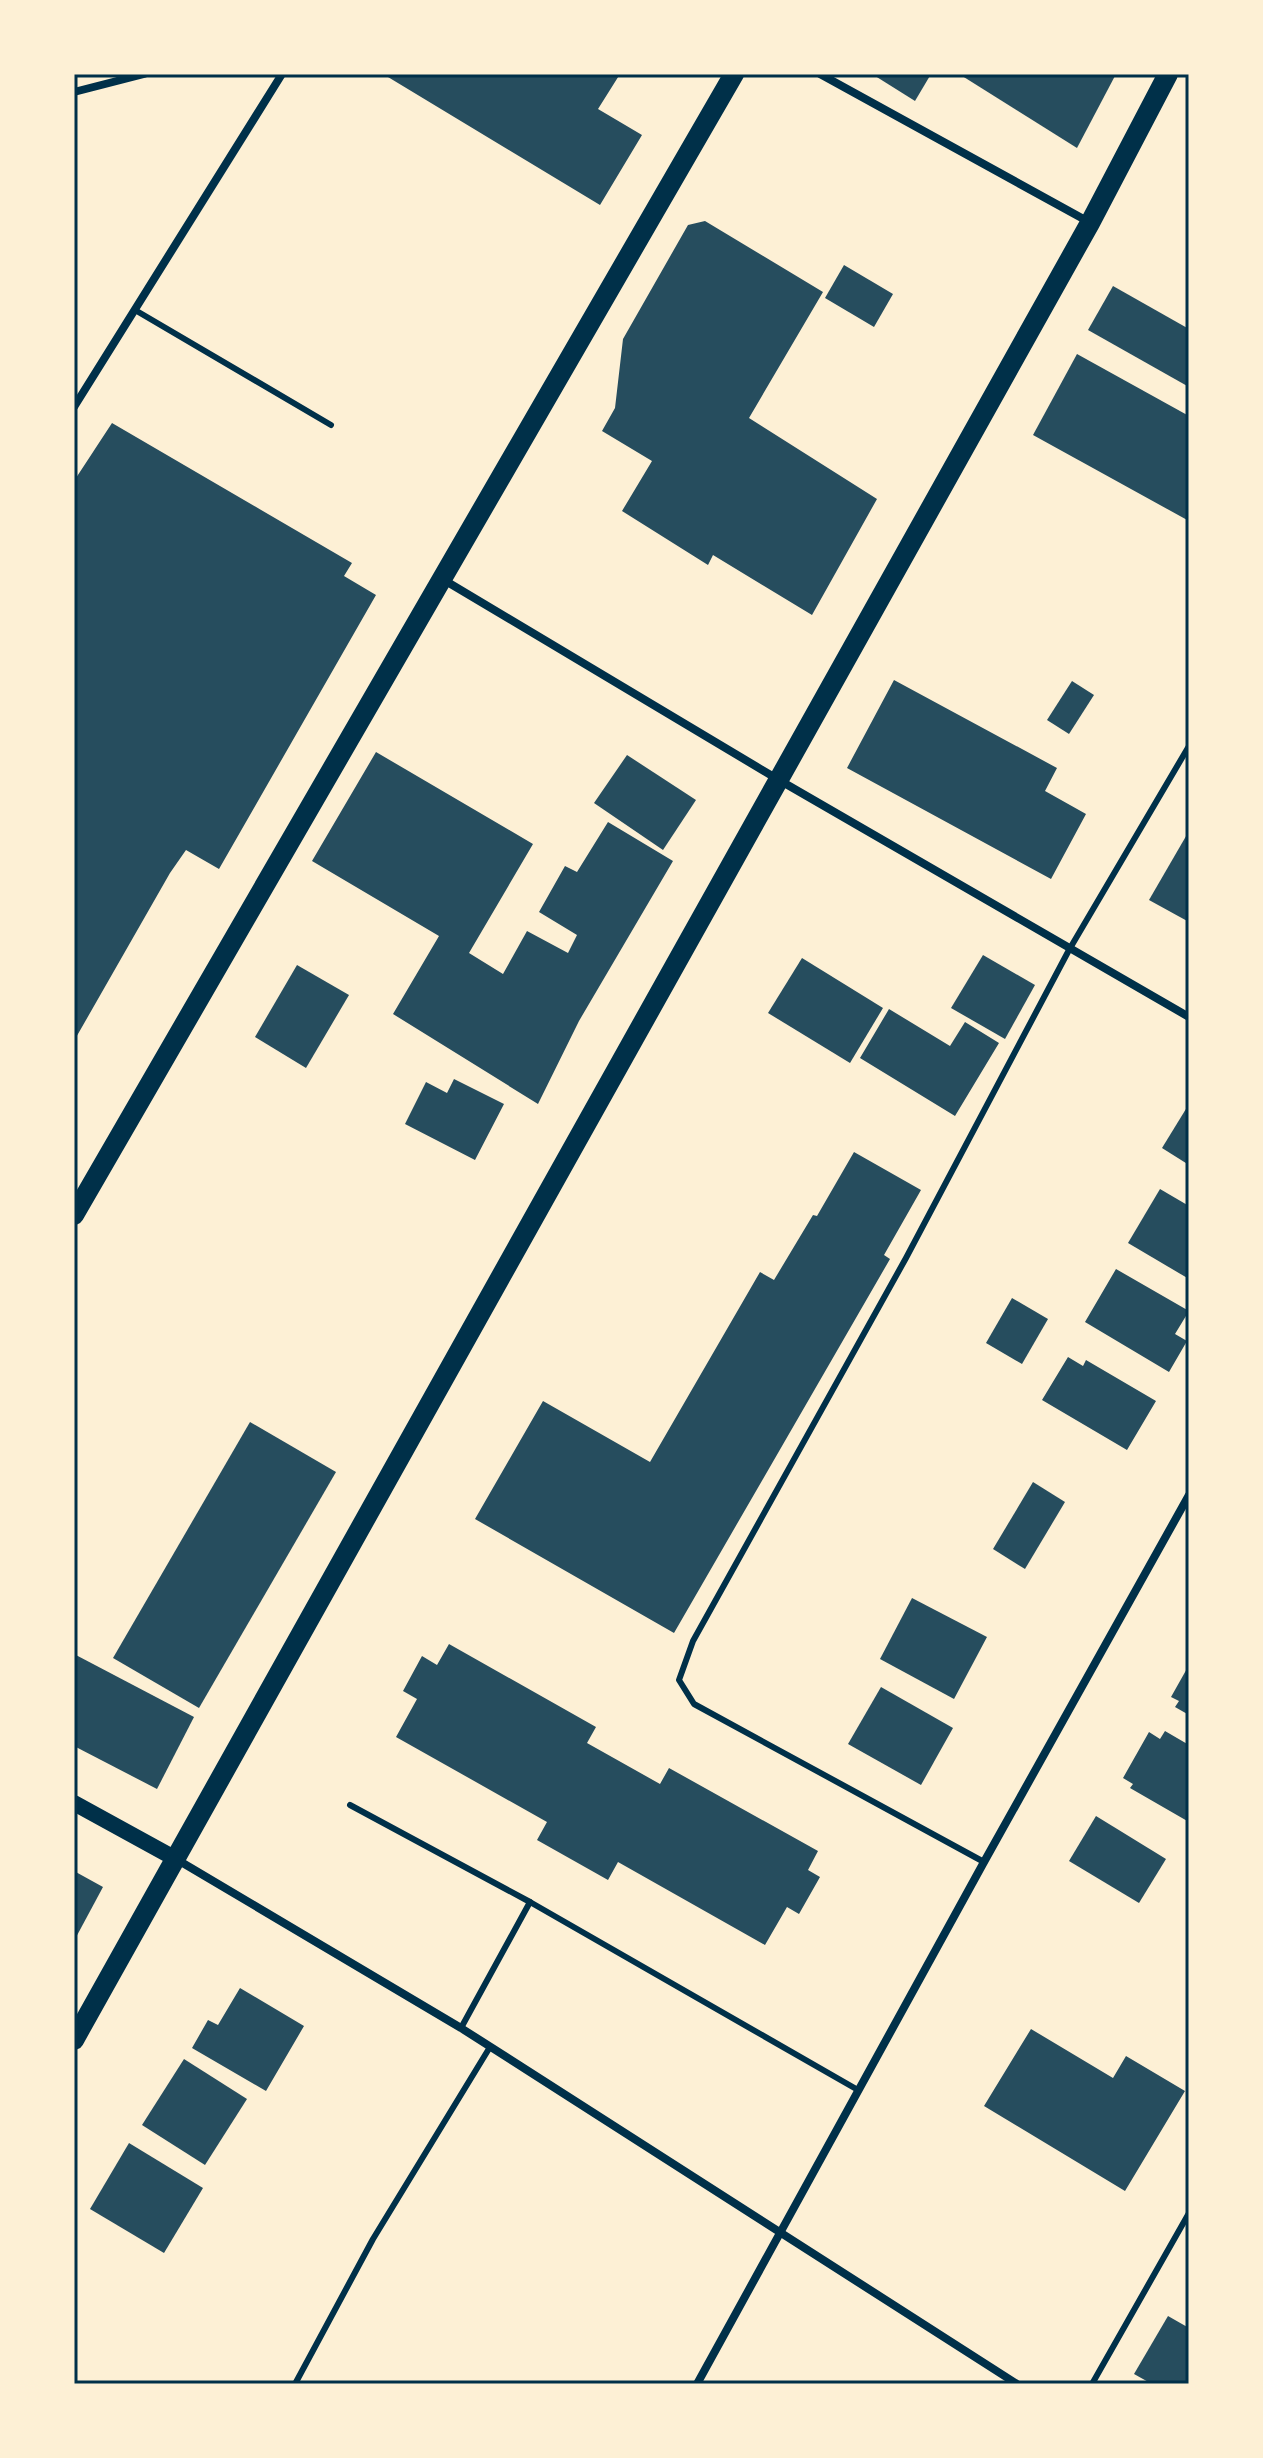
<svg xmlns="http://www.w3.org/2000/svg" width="1263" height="2458" font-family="'DM Sans',sans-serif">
	<rect width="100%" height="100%" fill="#fdf0d5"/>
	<g fill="#264d5e">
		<polygon points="383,74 620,74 598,109 642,135 600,205"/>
		<polygon points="872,74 931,74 915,101"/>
		<polygon points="959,74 1116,74 1077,148"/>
		<polygon points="705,221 823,292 749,418 877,499 812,615 713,555 708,565 622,511 652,461 602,431 615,408 623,339 688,225"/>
		<polygon points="844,265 893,294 874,327 825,298"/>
		<polygon points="1113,286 1189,329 1189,387 1088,330"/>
		<polygon points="1077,354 1189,416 1189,521 1033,435"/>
		<polygon points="112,423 352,563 344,576 376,595 219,869 186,850 170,873 74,1041 74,481"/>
		<polygon points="894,680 1057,768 1045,791 1086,814 1051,879 847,768"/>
		<polygon points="1072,681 1094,695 1069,734 1047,720"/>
		<polygon points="376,752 533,844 469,953 503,974 527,931 568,953 577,935 539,912 565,866 577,872 608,822 673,861 579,1021 538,1104 393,1014 439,936 312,861"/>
		<polygon points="627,755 696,800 663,850 594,803"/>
		<polygon points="1189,831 1189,922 1149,900"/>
		<polygon points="983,955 1035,985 1005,1039 951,1008"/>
		<polygon points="802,958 883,1008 850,1063 768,1013"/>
		<polygon points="297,965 349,995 306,1068 255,1037"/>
		<polygon points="889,1009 950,1046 965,1022 999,1043 955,1116 860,1058"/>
		<polygon points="454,1079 504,1104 475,1160 405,1124 426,1082 447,1093"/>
		<polygon points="1189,1104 1189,1165 1162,1148"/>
		<polygon points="854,1152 921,1190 884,1255 890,1259 674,1633 475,1519 543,1401 650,1462 760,1272 774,1280 813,1215 817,1216"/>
		<polygon points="1160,1189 1189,1206 1189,1279 1128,1243"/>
		<polygon points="1116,1269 1189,1311 1175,1334 1187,1341 1169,1372 1085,1322"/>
		<polygon points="1012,1298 1048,1319 1022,1364 986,1343"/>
		<polygon points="1068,1357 1083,1366 1086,1360 1156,1401 1127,1450 1042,1400"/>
		<polygon points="250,1422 336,1472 199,1708 113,1658"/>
		<polygon points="1033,1482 1065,1502 1025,1569 993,1549"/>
		<polygon points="912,1598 987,1637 954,1699 880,1659"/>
		<polygon points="449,1644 596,1727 587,1743 660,1784 669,1768 818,1851 808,1870 820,1877 799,1914 787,1907 765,1945 618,1862 608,1880 537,1840 547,1822 396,1737 417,1699 403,1691 422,1656 437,1665"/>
		<polygon points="74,1654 194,1717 157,1789 74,1746"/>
		<polygon points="1189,1665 1189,1715 1175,1707 1179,1701 1171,1697"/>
		<polygon points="881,1687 953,1728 921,1785 848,1744"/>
		<polygon points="1165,1731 1189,1745 1189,1822 1130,1788 1133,1784 1123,1778 1149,1732 1160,1739"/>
		<polygon points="1096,1816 1166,1859 1139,1903 1069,1861"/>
		<polygon points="74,1871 103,1887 74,1941"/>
		<polygon points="240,1988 304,2026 266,2091 192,2048 208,2020 218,2025"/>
		<polygon points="1031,2029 1113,2078 1126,2056 1185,2091 1125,2191 984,2106"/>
		<polygon points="184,2059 247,2099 205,2165 142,2125"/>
		<polygon points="129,2143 203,2188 164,2253 90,2209"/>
		<polygon points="1168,2316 1189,2328 1189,2384 1152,2384 1134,2374"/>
	</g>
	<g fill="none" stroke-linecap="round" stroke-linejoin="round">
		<g stroke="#003049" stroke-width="6">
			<polyline points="135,310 331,425"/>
			<polyline points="350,1805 530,1902 858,2090"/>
			<polyline points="984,1862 694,1704 679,1680 693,1641 906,1258 1069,950 1189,746"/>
			<polyline points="461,2028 530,1902"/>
			<polyline points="295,2384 373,2239 490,2047"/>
			<polyline points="1092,2384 1189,2213"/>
		</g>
		<g stroke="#003049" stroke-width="8">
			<polyline points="820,74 1089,222"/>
			<polyline points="74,92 144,74"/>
			<polyline points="74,407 282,74"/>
			<polyline points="444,580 779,780 1189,1017"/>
			<polyline points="176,1859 461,2028 1017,2384"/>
			<polyline points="697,2384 984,1862 1189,1495"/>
		</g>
		<polyline stroke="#003049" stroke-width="16" points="74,1803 176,1859"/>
		<g stroke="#003049" stroke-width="20">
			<polyline points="74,1215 734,74"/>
			<polyline points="74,2040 1090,223 1168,74"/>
		</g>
	</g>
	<rect width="1263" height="2458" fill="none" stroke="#fdf0d5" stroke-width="152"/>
	<rect x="76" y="76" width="1111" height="2306" fill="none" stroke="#003049" stroke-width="3"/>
</svg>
